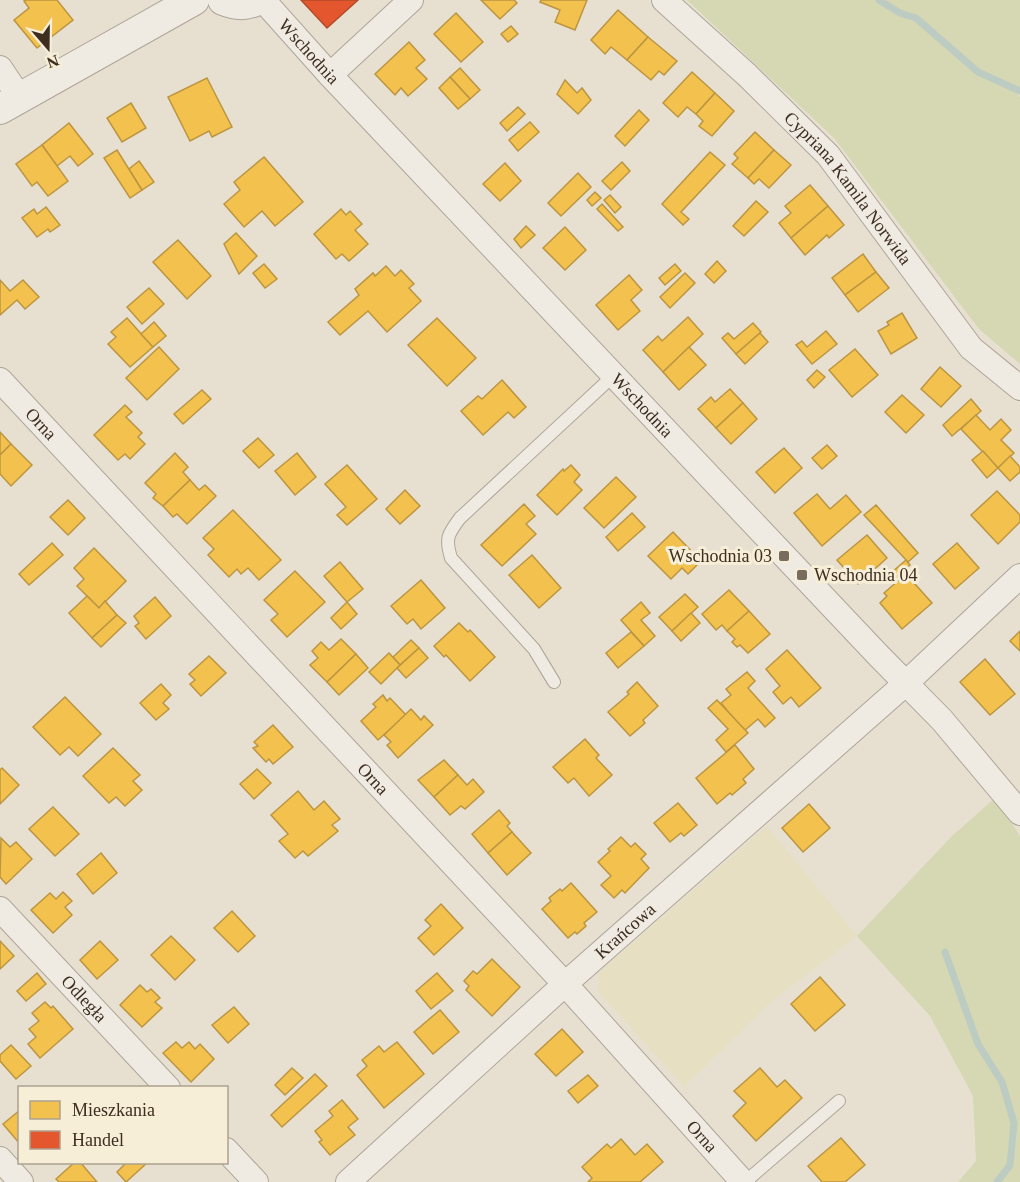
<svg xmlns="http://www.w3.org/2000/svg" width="1020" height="1182" font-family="Georgia,serif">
	<rect width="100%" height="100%" fill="#e7e0d1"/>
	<polygon fill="#e6dfc2" points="767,826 857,936 772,1001 684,1087 599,992 599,972"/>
	<g fill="#d6d7b3">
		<polygon points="687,0 1020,0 1020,91 1014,89 1020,97 1020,364 979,329 834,138"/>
		<polygon points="995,798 1020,836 1020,1182 958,1182 976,1161 973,1096 930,1016 857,936 952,836"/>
	</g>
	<g fill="#f2c14e" stroke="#bc9540" stroke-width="1.5">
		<polygon points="26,0 57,0 73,20 37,48 14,20 29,8 24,1"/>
		<polygon points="481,0 514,0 517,3 500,19"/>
		<polygon points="541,0 587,0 575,30 555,22 560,10 540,2"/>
		<polygon points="618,10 648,37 627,60 611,47 605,54 591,40"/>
		<polygon points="456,13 483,42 461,62 434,34"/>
		<polygon points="511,26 518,34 508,42 501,34"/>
		<polygon points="648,37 677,61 664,75 659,71 651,80 627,60"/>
		<polygon points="409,42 425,60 416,68 427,79 408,96 401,88 395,95 375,74"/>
		<polygon points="460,68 480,90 470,99 450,77"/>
		<polygon points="692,72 715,93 696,114 687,107 678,117 663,103"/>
		<polygon points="450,77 470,99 458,109 439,88"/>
		<polygon points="207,78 232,127 212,137 209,131 190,141 168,97"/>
		<polygon points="565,80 577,93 582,88 591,100 578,114 557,94"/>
		<polygon points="715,93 734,111 712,136 699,126 703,121 696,114"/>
		<polygon points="131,103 146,128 122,142 107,118"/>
		<polygon points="518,107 525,114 507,131 500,123"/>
		<polygon points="639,110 649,120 625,146 615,136"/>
		<polygon points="530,122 539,132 518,151 509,140"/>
		<polygon points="69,123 93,154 78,166 70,156 57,166 42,145"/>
		<polygon points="755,132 774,150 748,178 732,164 738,158 734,154"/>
		<polygon points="42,145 68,181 48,196 37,182 32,186 16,164"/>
		<polygon points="117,150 142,190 130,198 104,158"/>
		<polygon points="774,150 791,165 769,188 759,179 754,184 748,178"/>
		<polygon points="710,152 725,165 681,212 689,219 683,225 662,204"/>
		<polygon points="264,157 303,202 275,226 262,211 244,227 224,204 240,190 234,182"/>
		<polygon points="139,161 154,182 142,190 129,169"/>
		<polygon points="622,162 630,171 611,190 602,181"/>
		<polygon points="505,163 521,181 500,201 483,184"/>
		<polygon points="578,173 591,187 561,216 548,203"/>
		<polygon points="810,185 828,206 791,238 779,223 791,213 785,206"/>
		<polygon points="595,192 601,198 592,206 587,200"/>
		<polygon points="610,195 621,207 615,213 604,200"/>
		<polygon points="756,201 768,212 744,236 733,226"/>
		<polygon points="602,204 623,227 618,231 597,209"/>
		<polygon points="828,206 844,225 829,238 827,235 805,255 791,238"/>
		<polygon points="46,207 60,225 50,232 48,229 37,237 22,218 34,209 37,214"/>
		<polygon points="341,209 346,215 350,211 362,224 355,230 368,244 349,261 342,254 336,259 314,234"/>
		<polygon points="526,226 535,235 521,248 514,239"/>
		<polygon points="565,227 586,250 565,270 543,248"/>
		<polygon points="236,233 257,256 239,274 224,244"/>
		<polygon points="178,240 211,276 187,299 153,262"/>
		<polygon points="863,254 876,272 845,295 832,278"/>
		<polygon points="717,261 726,271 714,283 705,274"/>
		<polygon points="264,264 277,279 265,288 253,273"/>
		<polygon points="675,264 681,271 665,285 659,278"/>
		<polygon points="386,266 395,276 401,270 414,284 409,288 421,301 387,332 368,311 340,335 328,322 359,295 355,289 373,273 375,276"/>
		<polygon points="876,272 889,288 858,312 845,295"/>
		<polygon points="685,273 695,283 670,308 660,297"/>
		<polygon points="629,275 642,290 631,300 640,311 618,330 596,305"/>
		<polygon points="0,280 10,291 23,280 39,297 25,309 17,300 0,315"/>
		<polygon points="149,288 164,304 142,324 127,307"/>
		<polygon points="902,313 917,338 891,354 878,331 889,325 887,322"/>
		<polygon points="688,317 703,334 663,372 643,350 658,336 662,341"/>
		<polygon points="127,318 153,347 130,367 108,344 116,337 111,332"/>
		<polygon points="437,318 476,358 447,386 408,345"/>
		<polygon points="154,322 166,336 153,347 141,334"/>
		<polygon points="753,323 761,332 736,354 722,338 728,333 734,339"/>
		<polygon points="826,331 837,344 812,364 796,345 802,341 807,347"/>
		<polygon points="760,333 768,342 745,364 736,354"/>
		<polygon points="159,347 179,369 147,400 126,378"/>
		<polygon points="689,347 706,365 679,390 663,372"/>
		<polygon points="855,349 878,375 852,397 829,370"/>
		<polygon points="940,367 961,386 941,407 921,389"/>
		<polygon points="817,370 825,377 814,388 807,380"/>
		<polygon points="502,380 526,407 514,418 508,412 483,435 461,411 478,396 482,399"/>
		<polygon points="730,389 743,403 716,428 698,409 711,397 715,402"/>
		<polygon points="202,390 211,399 183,424 174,414"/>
		<polygon points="902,395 924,415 906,433 885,412"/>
		<polygon points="971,399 981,411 952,436 943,425"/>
		<polygon points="743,403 757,419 731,444 716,428"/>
		<polygon points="125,405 132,412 126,417 142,433 138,437 145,444 130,459 125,454 118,460 94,435"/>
		<polygon points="976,415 990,430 1001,419 1011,430 1001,440 1014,453 998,468 961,429"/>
		<polygon points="0,432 11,444 0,455"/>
		<polygon points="258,438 274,455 259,468 243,451"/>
		<polygon points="11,444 32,465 11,486 0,474 0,455"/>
		<polygon points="827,445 837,456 822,469 812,458"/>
		<polygon points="784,448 802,468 775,493 756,472"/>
		<polygon points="983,451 998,468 987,478 972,460"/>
		<polygon points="175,453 188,467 183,472 190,480 163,506 153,498 156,494 145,483"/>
		<polygon points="297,453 316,477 295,495 275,471"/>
		<polygon points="1010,456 1020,467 1020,472 1010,481 998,468"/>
		<polygon points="347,465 377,499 347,525 337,515 346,507 325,484"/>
		<polygon points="571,465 580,475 574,482 582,490 557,515 537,495 563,469 564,471"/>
		<polygon points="616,477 636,497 604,528 584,508"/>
		<polygon points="190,480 199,490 205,485 216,496 187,524 177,514 173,517 163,506"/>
		<polygon points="405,490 420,506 400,524 386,509"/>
		<polygon points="997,491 1020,515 1020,522 998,544 971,515"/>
		<polygon points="817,494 830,509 846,495 861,512 822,546 794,513"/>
		<polygon points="68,500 85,518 68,535 50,517"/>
		<polygon points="524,504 535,516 526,524 536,534 502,566 481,545"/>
		<polygon points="876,505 918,553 908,562 864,515"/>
		<polygon points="233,510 281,560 259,580 248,568 241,574 237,569 229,577 208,555 214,549 203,538"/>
		<polygon points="632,513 645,527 618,551 606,537"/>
		<polygon points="673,532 701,561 688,574 682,568 671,579 648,556"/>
		<polygon points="867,535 887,558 858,584 837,560"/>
		<polygon points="52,543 63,555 29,585 19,574"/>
		<polygon points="957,543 979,568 955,589 933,564"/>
		<polygon points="94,548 126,581 99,608 77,586 84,579 74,568"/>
		<polygon points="532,555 561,588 539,608 509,575"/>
		<polygon points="906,560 910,565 896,577 891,573"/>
		<polygon points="340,562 363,589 347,602 324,576"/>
		<polygon points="295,571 325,602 287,637 271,620 278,614 264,600"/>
		<polygon points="906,574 932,603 902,629 880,603 887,596 884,593"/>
		<polygon points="421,580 445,608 421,629 413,619 407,624 391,606"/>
		<polygon points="729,590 749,611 727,631 722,625 716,630 702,614"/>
		<polygon points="685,594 698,607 672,631 659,617"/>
		<polygon points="87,596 99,608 105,601 117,615 92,638 69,613"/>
		<polygon points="155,597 171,616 146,639 135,626 139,623 134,616"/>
		<polygon points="347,602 357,614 341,629 331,618"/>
		<polygon points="641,602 650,613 641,620 655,636 644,646 621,620"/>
		<polygon points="749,611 770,634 748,653 740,645 737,647 732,642 735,639 727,631"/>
		<polygon points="691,613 700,623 681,641 672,631"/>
		<polygon points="117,615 126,623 101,647 92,638"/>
		<polygon points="459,623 468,632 470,630 495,657 470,681 446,655 444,657 434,646"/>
		<polygon points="1020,631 1020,651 1010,641"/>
		<polygon points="631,632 644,646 618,668 606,653"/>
		<polygon points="341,639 356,654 327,682 310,665 318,658 312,651 321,642 329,650"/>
		<polygon points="411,640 419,648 400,665 393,657"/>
		<polygon points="419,648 428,658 406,678 397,668"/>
		<polygon points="787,650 821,688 799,707 791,697 783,704 773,692 780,686 766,669"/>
		<polygon points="389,653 400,665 381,684 369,672"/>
		<polygon points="356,654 368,668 339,695 327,682"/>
		<polygon points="209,656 226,673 201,696 190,684 195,680 189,674"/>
		<polygon points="985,659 1015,694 990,715 960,682"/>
		<polygon points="747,672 755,681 748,688 775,718 765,727 758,719 744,731 721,703 731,695 726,689"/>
		<polygon points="637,682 658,706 643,720 645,723 630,736 608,712 629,694 627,692"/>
		<polygon points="161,684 171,695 163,703 169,709 156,720 140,703"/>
		<polygon points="383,695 387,701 390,698 406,715 378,740 361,721 376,707 373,704"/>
		<polygon points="65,697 101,734 78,756 69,747 60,755 33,727"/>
		<polygon points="717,700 748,733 726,752 716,740 728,729 708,708"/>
		<polygon points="411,709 421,720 424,716 433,725 398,758 387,745 391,742 384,735"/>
		<polygon points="273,725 293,747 273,764 269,759 266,762 253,748 258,746 254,742"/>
		<polygon points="585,739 599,755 596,758 612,775 589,796 574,778 568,783 553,767"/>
		<polygon points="735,745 754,769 743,779 746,783 732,795 730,793 717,804 696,778"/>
		<polygon points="113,748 140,775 133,781 142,790 125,806 116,797 109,803 83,776"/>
		<polygon points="444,760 458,775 434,797 418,780"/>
		<polygon points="2,768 19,785 0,804 0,770"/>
		<polygon points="257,769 271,783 254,799 240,784"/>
		<polygon points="458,775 467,785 473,779 484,792 465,809 461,806 450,815 434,797"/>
		<polygon points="298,791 314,810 324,801 340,819 332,825 338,831 308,856 303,851 295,858 279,841 288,834 271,815"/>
		<polygon points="678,803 697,825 684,836 681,833 670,842 654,823"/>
		<polygon points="809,804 830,828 803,852 782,828"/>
		<polygon points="53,807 79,834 55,856 29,829"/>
		<polygon points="499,810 510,823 507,826 512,832 488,853 472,834"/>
		<polygon points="512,832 531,853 507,875 488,853"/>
		<polygon points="621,837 631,847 635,843 646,854 641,859 649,868 625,893 622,890 614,898 601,885 611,876 598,862 610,851 608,849"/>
		<polygon points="1,838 10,847 16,842 32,859 6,884 0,877"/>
		<polygon points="101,853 117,873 93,894 77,874"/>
		<polygon points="571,883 597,912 584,923 586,926 577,934 575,932 568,938 542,909 551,901 549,898 560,889 562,891"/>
		<polygon points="63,892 72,901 65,907 72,915 53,933 31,910 50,893 56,899"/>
		<polygon points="441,904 463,928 434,955 418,938 431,926 425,920"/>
		<polygon points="232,911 255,936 238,952 214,928"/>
		<polygon points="171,936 195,960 175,980 151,955"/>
		<polygon points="0,941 14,956 0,969"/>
		<polygon points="100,941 118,960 97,979 80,960"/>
		<polygon points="492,959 520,987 492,1016 466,990 469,986 464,981 473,971 477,974"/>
		<polygon points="37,973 46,984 26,1001 17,991"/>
		<polygon points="437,973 453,991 431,1009 416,991"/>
		<polygon points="820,977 845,1005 815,1031 791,1004"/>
		<polygon points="140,985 147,992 151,989 160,998 155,1002 162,1008 142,1027 120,1005"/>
		<polygon points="45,1002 51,1008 53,1006 73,1029 40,1058 28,1044 36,1037 29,1029 39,1021 32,1013"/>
		<polygon points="234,1007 249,1024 228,1043 212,1025"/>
		<polygon points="440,1010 459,1032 433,1054 414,1032"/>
		<polygon points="562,1029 583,1052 556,1076 535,1054"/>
		<polygon points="176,1042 182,1048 189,1042 195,1049 200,1044 214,1059 191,1082 163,1053"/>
		<polygon points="397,1042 424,1074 384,1108 357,1075 367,1066 362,1060 379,1046 384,1052"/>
		<polygon points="11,1045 31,1066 16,1079 0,1061 0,1055"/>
		<polygon points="292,1068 303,1078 285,1095 275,1085"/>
		<polygon points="760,1068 777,1087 785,1080 802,1098 756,1141 733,1116 746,1103 734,1091"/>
		<polygon points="315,1074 327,1086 282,1127 271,1115"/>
		<polygon points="588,1075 598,1086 578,1103 568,1091"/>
		<polygon points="342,1100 358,1119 348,1127 355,1135 330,1155 319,1142 322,1140 315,1131 333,1116 329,1111"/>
		<polygon points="20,1110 20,1144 3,1124"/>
		<polygon points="841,1138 865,1165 845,1182 822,1182 808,1166"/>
		<polygon points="621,1139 635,1155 647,1144 663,1162 640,1182 588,1182 592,1178 582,1167 607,1144 611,1148"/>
		<polygon points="75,1162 80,1162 97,1182 59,1182 56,1179"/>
		<polygon points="127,1162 148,1162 126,1182 117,1172"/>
	</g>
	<polygon fill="#e4572e" stroke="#b24b2a" stroke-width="1.5" points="301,0 358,0 327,28"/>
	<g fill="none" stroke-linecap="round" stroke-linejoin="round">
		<g stroke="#bcccc2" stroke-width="7">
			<polyline points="879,0 900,13 916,18 978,72 1020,91"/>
			<polyline points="945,952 978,1044 1002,1082 1014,1123 1010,1165 997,1182"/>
		</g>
		<defs>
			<g id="service">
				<path d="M 554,682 L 534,649 L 451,558 C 445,538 448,534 460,518 L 613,376"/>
				<polyline points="745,1182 839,1101"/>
			</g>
			<g id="minor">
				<path id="s1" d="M 263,0 L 330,75 L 878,655 L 942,720 L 1020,813"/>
				<path id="s2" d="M 664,0 L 747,75 L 828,155 L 971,348 L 1020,388"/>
				<polyline points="0,68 20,98"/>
				<polyline points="330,75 411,0"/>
				<path id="s3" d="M 0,380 L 565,984 L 743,1182"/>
				<path id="s4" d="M 0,909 L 168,1088"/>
				<polyline points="226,1150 256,1182"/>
				<polyline points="0,1159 21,1182"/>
				<path id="s5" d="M 348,1182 L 565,984 L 905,684 L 1020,576"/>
			</g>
			<g id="tertiary">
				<path d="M 223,0 C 236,5 245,6 258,0"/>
				<polyline points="0,109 194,0"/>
			</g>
		</defs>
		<use href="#service" stroke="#ada599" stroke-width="14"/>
		<use href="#minor" stroke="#ada599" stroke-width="26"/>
		<use href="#tertiary" stroke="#ada599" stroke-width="32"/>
		<use href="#service" stroke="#efebe3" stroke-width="12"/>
		<use href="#minor" stroke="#efebe3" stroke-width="24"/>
		<use href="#tertiary" stroke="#efebe3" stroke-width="30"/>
	</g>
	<g fill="#786c5e" stroke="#f7eed8" stroke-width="2">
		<rect x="778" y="550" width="12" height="12" rx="3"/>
		<rect x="796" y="569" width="12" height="12" rx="3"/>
	</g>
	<g text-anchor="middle" stroke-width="6" stroke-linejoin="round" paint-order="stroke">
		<g font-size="18" fill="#3d2e20" stroke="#f7eed8">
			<text dy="6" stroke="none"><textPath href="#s1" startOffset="69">Wschodnia</textPath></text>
			<text dy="6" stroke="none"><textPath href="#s2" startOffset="264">Cypriana Kamila Norwida</textPath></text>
			<text dy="6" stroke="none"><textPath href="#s1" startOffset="555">Wschodnia</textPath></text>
			<text dy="6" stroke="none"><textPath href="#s3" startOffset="60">Orna</textPath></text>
			<text dy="6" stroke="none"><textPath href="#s3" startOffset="546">Orna</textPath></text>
			<text dy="6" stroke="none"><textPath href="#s5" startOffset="374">Krańcowa</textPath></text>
			<text dy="6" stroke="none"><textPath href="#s4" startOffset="123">Odległa</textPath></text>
			<text dy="6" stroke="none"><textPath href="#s3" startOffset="1032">Orna</textPath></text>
		</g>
		<g font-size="18" fill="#3d2e20" stroke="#f7eed8" text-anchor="end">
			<text x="772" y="562">Wschodnia 03</text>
			<text x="814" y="581" text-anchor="start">Wschodnia 04</text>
		</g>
	</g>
	<rect x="18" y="1086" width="210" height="78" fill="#f7eed8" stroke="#ada18e" stroke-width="1.5"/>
	<rect x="30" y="1101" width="30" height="18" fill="#f2c14e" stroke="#ada18e" stroke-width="1.5"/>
	<text x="72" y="1116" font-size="18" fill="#3d2e20">Mieszkania</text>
	<rect x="30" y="1131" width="30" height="18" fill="#e4572e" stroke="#ada18e" stroke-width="1.5"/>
	<text x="72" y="1146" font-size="18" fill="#3d2e20">Handel</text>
	<g transform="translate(48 48) rotate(160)" stroke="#f7eed8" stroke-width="4.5" paint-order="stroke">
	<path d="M0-4.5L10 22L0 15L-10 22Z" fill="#3d2e20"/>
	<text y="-9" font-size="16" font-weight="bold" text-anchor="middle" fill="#3d2e20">N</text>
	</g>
</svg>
